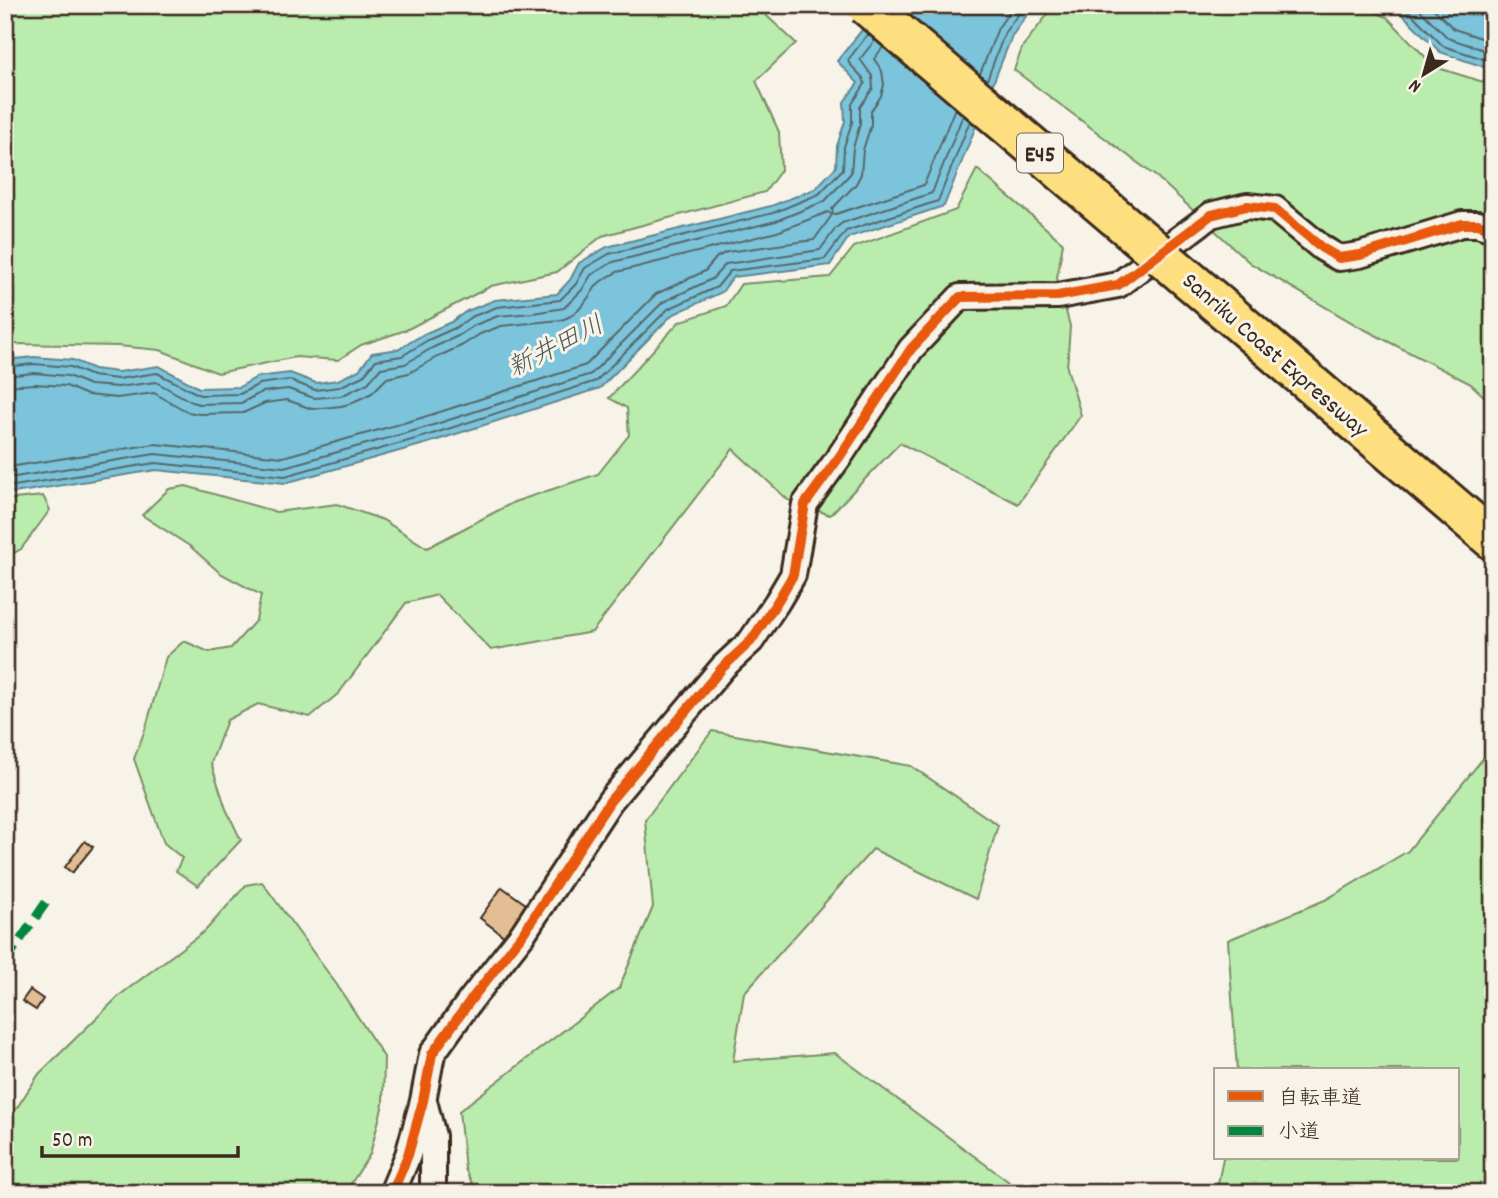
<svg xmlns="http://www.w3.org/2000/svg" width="1498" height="1198" font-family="Dekko,'Klee One',sans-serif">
	<rect width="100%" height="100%" fill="#f7f3e8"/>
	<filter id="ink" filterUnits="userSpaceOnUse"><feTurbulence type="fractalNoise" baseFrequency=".0143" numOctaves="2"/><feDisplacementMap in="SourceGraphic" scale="14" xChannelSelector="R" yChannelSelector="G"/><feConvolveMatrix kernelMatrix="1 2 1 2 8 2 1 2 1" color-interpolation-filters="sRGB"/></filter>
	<g filter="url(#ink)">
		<g fill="#baedad" stroke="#7a8c66" stroke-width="2">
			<polygon points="5,5 506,5 510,8 526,5 755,5 796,43 756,81 779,132 781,170 765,192 602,236 557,272 491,286 406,330 361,345 338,360 296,357 218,373 160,350 118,346 15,344 5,345"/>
			<polygon points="1055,5 1358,5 1387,17 1435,67 1493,85 1493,405 1471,384 1358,326 1250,263 1158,178 1014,70 1023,46"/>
			<polygon points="977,169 1063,243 1057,278 1070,326 1067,368 1081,415 1018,504 900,443 830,515 788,500 733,449 592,632 491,650 437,595 406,603 339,693 310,717 258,704 227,720 211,763 226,809 241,840 198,886 176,871 182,858 164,843 134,759 146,727 166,657 184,641 209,652 231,648 256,620 261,595 220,573 191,547 142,515 169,489 186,486 276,512 337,504 383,520 427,548 514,502 598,474 629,435 627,408 609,398 679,322 726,306 741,284 830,277 854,247 956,210"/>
			<polygon points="43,496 50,510 21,549 5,558 5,500"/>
			<polygon points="712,731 911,766 998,825 976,899 873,849 744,993 733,1061 835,1053 1024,1193 477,1193 465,1169 459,1111 619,988 653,907 645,820"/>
			<polygon points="1493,746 1493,1193 1209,1193 1218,1184 1223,1158 1458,1158 1458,1070 1237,1070 1228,940 1325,900 1408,851"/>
			<polygon points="262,882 337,985 384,1057 383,1104 370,1154 345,1193 5,1193 5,1126 39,1074 120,995 206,930 246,885"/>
		</g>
		<g fill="#7bc4db" stroke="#61868f" stroke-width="2">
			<polygon points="882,5 1034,5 1012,36 944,206 849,237 830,265 733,277 722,292 672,315 600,388 428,443 285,483 156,470 14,493 5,491 5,360 34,357 73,360 94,369 118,372 159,366 199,388 239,387 257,377 290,373 316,383 338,380 359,370 372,353 399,349 424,334 451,322 467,311 495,300 557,294 570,280 579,263 607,247 771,206 815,189 836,167 837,146 845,121 844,102 858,83 837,61"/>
			<polygon points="1393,5 1493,5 1493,70 1440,52"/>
		</g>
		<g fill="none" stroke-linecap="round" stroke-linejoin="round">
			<g stroke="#55686a" stroke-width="2">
				<polyline points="1403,5 1443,46 1493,62"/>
				<polyline points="1415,5 1448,38 1493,53"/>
				<polyline points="1430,5 1454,29 1493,42"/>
				<polyline points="883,47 874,59 882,71 884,85 881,96 871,111 871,125 863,150 861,174 856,184 832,209 833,214 836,214 924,185 955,108"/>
				<polyline points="980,74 998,28 1014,5"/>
				<polyline points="987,80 1005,32 1025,5"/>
				<polyline points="5,367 34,364 71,367 92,376 118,379 157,373 200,395 240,394 259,384 289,380 315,390 339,387 363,376 376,360 402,356 428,340 455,328 471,317 497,307 560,300 576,284 585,268 609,254 773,213 819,194 843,169 844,147 852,122 852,104 865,84 863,78 849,63 848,60 868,34"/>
				<polyline points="5,376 34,373 68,376 90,385 118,387 156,382 192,402 199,404 241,403 262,392 288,389 314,398 341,396 368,383 381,368 405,364 432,348 458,336 475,325 498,316 533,313 564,308 582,290 591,275 613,262 776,221 825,201 851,173 853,148 860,124 860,107 873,88 872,76 860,59 875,40"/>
				<path d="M 5,386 L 35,384 L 66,386 L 87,395 L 117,398 L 154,393 L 188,412 L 199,414 L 243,413 L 265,403 L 287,400 L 312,409 L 341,406 L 349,404 L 372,393 L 387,378 L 409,373 L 437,357 L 463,345 L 480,334 L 501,326 L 560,320 C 579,316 587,299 597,285 C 602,279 611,276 617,272 L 777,232 L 828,212 L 832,215 L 814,240 L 727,252 L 717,257 L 705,271 L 656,294 L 586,365 L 421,418 L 283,457 L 155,444 L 15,466 L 5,466"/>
				<polyline points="5,476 15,477 155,454 284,467 424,428 591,374 663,302 712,279 726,264 820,250 836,228 842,223 932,193 963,115"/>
				<polyline points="5,485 14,486 155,463 285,476 426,436 596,381 668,309 717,287 730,271 825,259 846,231 938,201 970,121"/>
			</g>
		</g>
		<g fill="#e3be94" stroke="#3b2a1e" stroke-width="2">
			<polygon points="85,841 93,847 72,873 65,867"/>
			<polygon points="502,887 527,905 505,937 480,918"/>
			<polygon points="30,990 43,999 36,1010 22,1001"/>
		</g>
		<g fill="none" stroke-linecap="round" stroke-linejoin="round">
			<defs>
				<g id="street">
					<polyline points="424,1101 433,1136 433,1188 435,1193"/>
					<polyline points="392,1193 408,1155 423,1101 432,1054 470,1001 522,935 610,801 723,667 751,641 777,602 793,575 805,504 840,456 911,349 960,297 1058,296 1118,285 1211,215 1247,206 1275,209 1322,248 1339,258 1360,255 1462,224 1478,224 1493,229"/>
				</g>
				<polyline id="highway" points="1213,300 1493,540"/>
			</defs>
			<use href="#street" stroke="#3b2a1e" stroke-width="30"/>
			<use href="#highway" stroke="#3b2a1e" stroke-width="44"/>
			<use href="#street" stroke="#f7f3e8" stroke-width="24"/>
			<use href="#highway" stroke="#fedf80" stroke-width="38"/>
			<defs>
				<polyline id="highway-bridge" points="866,5 1213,300"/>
			</defs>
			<use href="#highway-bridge" stroke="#3b2a1e" stroke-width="44" stroke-linecap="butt"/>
			<use href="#highway-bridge" stroke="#fedf80" stroke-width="38"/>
			<polyline stroke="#00873e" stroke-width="9" stroke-dasharray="18 9" stroke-linecap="butt" points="5,962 49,898"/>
			<defs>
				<polyline id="cycleway" points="392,1193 408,1155 423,1101 432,1054 470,1001 522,935 610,801 723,667 751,641 777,602 793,575 805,504 840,456 911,349 960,297 1058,296 1118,285 1211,215 1247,206 1275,209 1322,248 1339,258 1360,255 1462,224 1478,224 1493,229"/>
			</defs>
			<use href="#cycleway" stroke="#f7f3e8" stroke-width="15"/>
			<use href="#cycleway" stroke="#e8590c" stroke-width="10"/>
		</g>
	</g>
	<g text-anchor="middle" stroke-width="6" stroke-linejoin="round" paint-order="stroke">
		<rect fill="#f7f3e8" stroke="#73665b" stroke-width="2" x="1017" y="133.5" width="46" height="39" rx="5"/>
		<g font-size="23" font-weight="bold" fill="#3b2a1e">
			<text x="1040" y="161">E45</text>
		</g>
		<g font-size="24" fill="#3b2a1e" stroke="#f7f3e8">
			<text transform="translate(1276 354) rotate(41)" y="8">Sanriku Coast Expressway</text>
		</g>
		<g font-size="26" font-style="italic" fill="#4e5857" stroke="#f7f3e8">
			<text transform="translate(555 345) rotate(-27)" y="9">新井田川</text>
		</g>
	</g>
	<rect width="1498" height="1198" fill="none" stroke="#f7f3e8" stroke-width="28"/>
	<rect x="14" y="14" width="1470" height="1170" fill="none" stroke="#3b2a1e" stroke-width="2.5" filter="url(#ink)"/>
	<rect x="1214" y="1068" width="245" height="91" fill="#f7f3e8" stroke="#aca397" stroke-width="2"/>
	<rect x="1228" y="1091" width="35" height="10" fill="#e8590c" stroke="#aca397" stroke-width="2"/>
	<text x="1278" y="1104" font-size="21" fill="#3b2a1e">自転車道</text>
	<rect x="1228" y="1126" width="35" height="10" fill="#00873e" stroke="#aca397" stroke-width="2"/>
	<text x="1278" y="1138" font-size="21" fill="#3b2a1e">小道</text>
	<g transform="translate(1424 74) rotate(217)" stroke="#f7f3e8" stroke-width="5" paint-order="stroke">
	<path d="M0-5L12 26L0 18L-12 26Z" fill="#3b2a1e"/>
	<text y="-10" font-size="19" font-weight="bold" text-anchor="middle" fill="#3b2a1e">N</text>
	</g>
	<path d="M42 1146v10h196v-10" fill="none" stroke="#3b2a1e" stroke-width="3.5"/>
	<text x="52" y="1146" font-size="21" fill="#3b2a1e" stroke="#f7f3e8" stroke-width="5" paint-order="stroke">50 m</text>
</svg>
